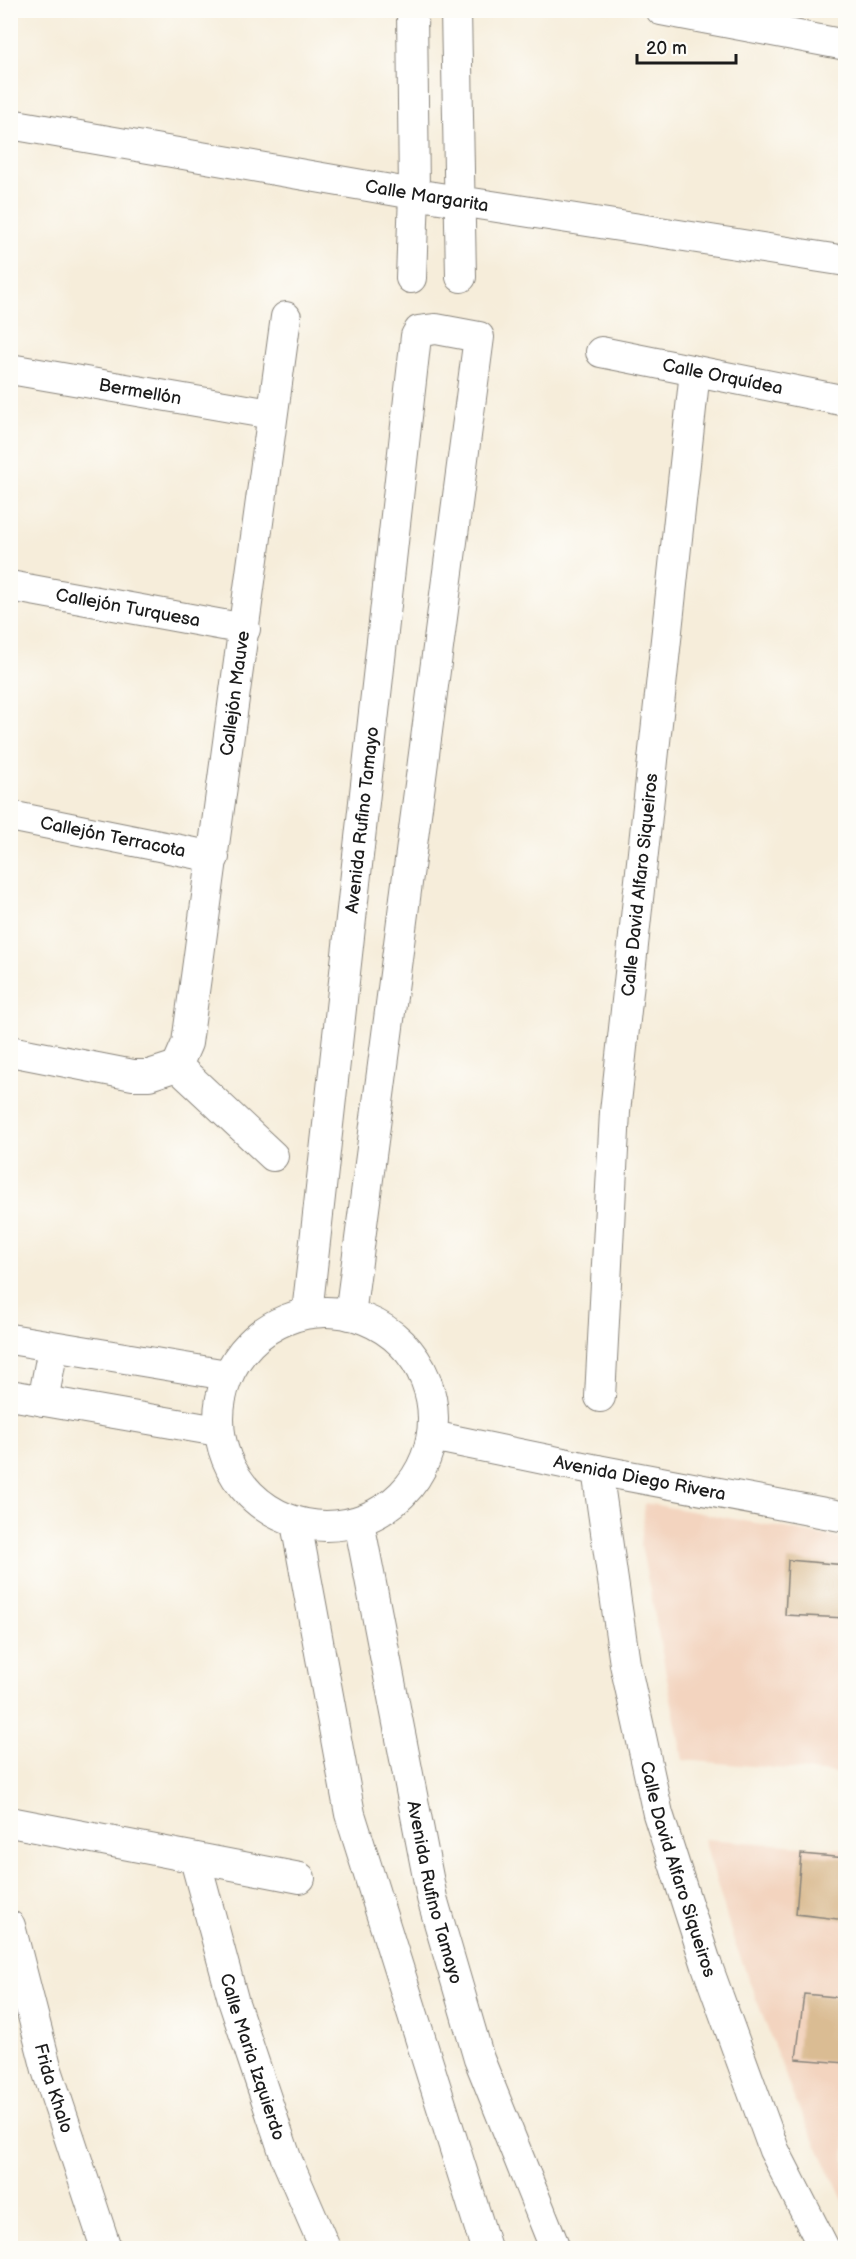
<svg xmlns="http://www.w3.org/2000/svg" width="856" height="2259" font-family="'Balsamiq Sans',sans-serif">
	<rect width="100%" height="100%" fill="#fdfcf7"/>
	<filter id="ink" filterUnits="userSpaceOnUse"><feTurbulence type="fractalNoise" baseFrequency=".0167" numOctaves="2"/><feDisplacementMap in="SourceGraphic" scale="12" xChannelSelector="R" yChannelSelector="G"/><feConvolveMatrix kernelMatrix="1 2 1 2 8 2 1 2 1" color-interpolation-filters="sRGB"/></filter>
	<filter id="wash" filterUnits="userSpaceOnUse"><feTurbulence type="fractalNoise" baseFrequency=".008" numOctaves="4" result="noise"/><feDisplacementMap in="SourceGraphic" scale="24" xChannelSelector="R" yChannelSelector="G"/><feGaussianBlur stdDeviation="1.35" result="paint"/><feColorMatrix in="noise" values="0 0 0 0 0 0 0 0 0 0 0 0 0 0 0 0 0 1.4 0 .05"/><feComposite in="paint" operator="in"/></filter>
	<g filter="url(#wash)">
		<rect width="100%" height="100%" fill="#f6edda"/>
		<g fill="#f3d4bf">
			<polygon points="645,1503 845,1539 845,1774 683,1760 641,1545"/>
			<polygon points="704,1839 845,1849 845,2204 794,2098 733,1938"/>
		</g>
		<g id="blocks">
			<g fill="#dabc93">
				<polygon points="788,1560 846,1565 846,1618 785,1615"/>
				<polygon points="801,1854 846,1858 846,1920 796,1914"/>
				<polygon points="804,1994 846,1998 846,2063 796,2059"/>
			</g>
		</g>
	</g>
	<g filter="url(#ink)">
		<use href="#blocks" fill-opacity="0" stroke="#89847b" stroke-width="1.5"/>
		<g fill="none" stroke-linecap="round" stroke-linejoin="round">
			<defs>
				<g id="minor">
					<polyline points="456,10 461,277"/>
					<polyline points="661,10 846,45"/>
					<path id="s1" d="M 10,124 L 414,194 L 846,261"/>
					<polyline points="411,278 414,194 412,10"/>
					<path id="s2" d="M 601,352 L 846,401"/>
					<path id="s3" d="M 10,369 L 271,414"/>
					<path id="s4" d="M 10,586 L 245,629"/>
					<path id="s5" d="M 10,816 L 214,857"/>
					<polyline points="10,1051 133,1075 149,1075 177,1066"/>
					<path id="s6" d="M 177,1066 L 187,1043 L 286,317"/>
					<polyline points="177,1066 273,1156"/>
					<circle cx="326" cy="1419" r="107"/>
					<path id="s7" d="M 307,1313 L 416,336 L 419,331 L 436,329 L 479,337 L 350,1315"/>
					<polyline points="10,1339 227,1375"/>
					<polyline points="10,1395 218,1431"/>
					<path id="s8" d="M 600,1397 L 615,1112 L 695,371"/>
					<polyline points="43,1401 53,1348"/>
					<path id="s9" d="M 432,1436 L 597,1470 L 846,1517"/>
					<path id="s10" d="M 597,1470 L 625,1664 L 658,1814 L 707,1966 L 774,2150 L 824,2248"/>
					<path id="s11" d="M 359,1522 L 432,1898 L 479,2059 L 555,2248"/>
					<polyline points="296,1523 350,1814 486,2248"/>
					<polyline points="10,1822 300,1878"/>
					<path id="s12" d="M 195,1859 L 234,2003 L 286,2158 L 325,2248"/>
					<path id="s13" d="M 10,1926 L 47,2070 L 106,2248"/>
				</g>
			</defs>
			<use href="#minor" stroke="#89847b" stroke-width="32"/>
			<use href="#minor" stroke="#fff" stroke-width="30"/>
		</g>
	</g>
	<g text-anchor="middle" stroke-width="6" stroke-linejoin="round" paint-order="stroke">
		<g font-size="18" fill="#1c1c1c" stroke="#fdfcf7">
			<text dy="6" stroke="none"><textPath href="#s1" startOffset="423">Calle Margarita</textPath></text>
			<text dy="6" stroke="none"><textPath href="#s2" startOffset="124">Calle Orquídea</textPath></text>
			<text dy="6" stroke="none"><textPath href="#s3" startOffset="132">Bermellón</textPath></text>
			<text dy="6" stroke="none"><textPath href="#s4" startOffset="120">Callejón Turquesa</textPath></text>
			<text dy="6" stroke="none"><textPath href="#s6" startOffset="378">Callejón Mauve</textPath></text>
			<text dy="6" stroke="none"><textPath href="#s7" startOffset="496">Avenida Rufino Tamayo</textPath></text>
			<text dy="6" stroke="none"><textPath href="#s5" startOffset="105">Callejón Terracota</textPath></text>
			<text dy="6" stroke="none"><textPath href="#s8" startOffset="514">Calle David Alfaro Siqueiros</textPath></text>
			<text dy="6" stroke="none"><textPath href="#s9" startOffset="212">Avenida Diego Rivera</textPath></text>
			<text dy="6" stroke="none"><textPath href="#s10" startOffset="408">Calle David Alfaro Siqueiros</textPath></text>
			<text dy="6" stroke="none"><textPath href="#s11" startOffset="378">Avenida Rufino Tamayo</textPath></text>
			<text dy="6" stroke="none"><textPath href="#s12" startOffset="206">Calle Maria Izquierdo</textPath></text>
			<text dy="6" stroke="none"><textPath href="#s13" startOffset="168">Frida Khalo</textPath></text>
		</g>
	</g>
	<rect width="856" height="2259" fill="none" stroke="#fdfcf7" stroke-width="36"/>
	<path d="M637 54v9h99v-9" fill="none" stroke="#1c1c1c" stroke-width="3"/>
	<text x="646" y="54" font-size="18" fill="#1c1c1c" stroke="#fdfcf7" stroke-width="4.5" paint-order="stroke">20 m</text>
</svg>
